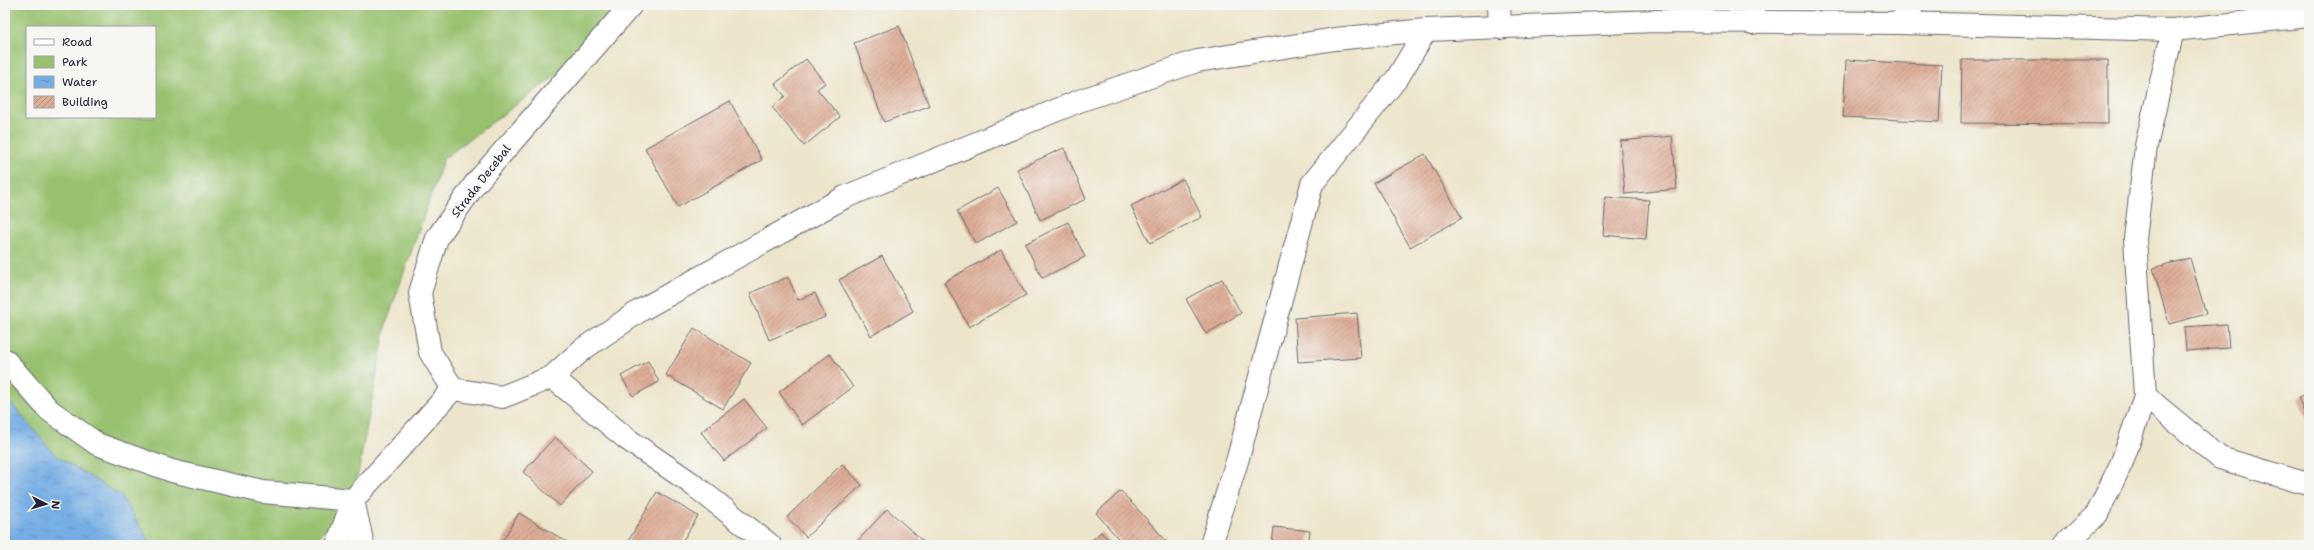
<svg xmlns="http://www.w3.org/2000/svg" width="2314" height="550" font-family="'Shantell Sans',sans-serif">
	<defs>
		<pattern id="water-ripples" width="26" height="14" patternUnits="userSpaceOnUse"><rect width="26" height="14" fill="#74ade4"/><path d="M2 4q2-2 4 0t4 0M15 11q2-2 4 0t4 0" fill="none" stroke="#5f8cba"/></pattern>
		<pattern id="building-hatch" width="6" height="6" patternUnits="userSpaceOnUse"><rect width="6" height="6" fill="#dead97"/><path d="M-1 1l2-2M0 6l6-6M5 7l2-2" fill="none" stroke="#b48c7c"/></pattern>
	</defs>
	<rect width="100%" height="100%" fill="#f6f6f2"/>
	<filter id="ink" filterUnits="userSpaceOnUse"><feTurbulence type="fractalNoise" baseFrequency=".025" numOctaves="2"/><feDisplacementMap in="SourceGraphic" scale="8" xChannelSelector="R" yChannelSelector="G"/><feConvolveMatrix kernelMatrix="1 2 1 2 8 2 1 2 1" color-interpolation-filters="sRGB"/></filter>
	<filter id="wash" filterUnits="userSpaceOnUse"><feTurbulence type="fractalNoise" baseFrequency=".012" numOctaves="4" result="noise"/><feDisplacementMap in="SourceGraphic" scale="16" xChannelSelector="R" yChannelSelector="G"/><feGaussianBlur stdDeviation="0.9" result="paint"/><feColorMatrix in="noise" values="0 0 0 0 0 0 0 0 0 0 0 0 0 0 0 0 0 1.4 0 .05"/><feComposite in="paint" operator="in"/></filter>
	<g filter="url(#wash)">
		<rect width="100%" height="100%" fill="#ede5cb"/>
		<path fill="#97c16e" stroke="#5c7254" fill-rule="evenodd" d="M 5,5 L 652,5 L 444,158 L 386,324 L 353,500 L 311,545 L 5,545 ZM 27,27 L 155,27 L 155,117 L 27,117 Z"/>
		<polygon fill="url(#water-ripples)" stroke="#4b6890" points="5,396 55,455 121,496 152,545 5,545"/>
		<g id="blocks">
			<g fill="url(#building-hatch)">
				<polygon points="899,26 929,106 884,122 854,43"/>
				<polygon points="806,59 825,83 817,89 840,117 804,146 772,107 785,96 775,84"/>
				<polygon points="1846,60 1942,65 1939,122 1843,117"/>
				<polygon points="1962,60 2108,60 2108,124 1961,123"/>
				<polygon points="730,101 762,160 678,207 645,148"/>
				<polygon points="1672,136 1677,189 1625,194 1620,141"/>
				<polygon points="1064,148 1086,199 1040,220 1017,169"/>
				<polygon points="1425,154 1462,218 1410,247 1374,183"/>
				<polygon points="1183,179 1202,217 1150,243 1131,206"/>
				<polygon points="998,188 1017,221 976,244 957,211"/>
				<polygon points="1606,197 1649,200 1646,239 1603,235"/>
				<polygon points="1068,222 1085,257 1042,278 1025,244"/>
				<polygon points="1001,250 1026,295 969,327 944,282"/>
				<polygon points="882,256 913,311 871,336 839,280"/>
				<polygon points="2190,258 2206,314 2169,324 2153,268"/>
				<polygon points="788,277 798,300 815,293 825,317 769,340 750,293"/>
				<polygon points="1222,279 1241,313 1206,334 1186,299"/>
				<polygon points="1357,313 1361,358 1298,362 1295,318"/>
				<polygon points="2227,324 2229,348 2186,351 2184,327"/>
				<polygon points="694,328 751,363 723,409 666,375"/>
				<polygon points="830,354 853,387 802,425 779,392"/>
				<polygon points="648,361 659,382 633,396 621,376"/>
				<polygon points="2309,393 2309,425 2298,397"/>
				<polygon points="744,399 767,428 724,461 701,432"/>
				<polygon points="555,437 592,471 560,506 523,472"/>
				<polygon points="842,464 862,485 806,537 787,517"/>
				<polygon points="1121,491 1170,545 1124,545 1096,513"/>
				<polygon points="657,492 698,516 680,545 626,545"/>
				<polygon points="887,509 927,545 854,545"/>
				<polygon points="519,513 572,545 500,545"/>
				<polygon points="1274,527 1310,531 1308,545 1272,545"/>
				<polygon points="1101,532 1113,545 1086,545"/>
			</g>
		</g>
	</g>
	<g filter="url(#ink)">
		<use href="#blocks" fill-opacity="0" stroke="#69666d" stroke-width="1"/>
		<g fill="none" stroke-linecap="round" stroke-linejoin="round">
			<defs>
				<g id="minor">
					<polyline points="1499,5 1500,28"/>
					<polyline points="1753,23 1754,5"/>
					<polyline points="1899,23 1913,5"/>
					<polyline points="552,377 627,439 691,483 770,545"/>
					<polyline points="453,389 430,352 420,293 437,238 475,184 631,5"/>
					<polyline points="2145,396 2220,458 2304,483 2309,481"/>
					<polyline points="353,500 363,545"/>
					<polyline points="1211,545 1238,458 1312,184 1398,77 1426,30"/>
					<polyline points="2065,545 2097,514 2122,462 2145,396 2135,239 2146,146 2173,30"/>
				</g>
				<g id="tertiary">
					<polyline points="5,360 49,410 97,444 172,471 263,492 353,500"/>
					<polyline points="337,545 353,500 453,389 502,397 552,377 583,349 641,310 845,197 1079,101 1197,61 1335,39 1426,30 1655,21 1899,23 2173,30 2309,16"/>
				</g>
			</defs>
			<use href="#minor" stroke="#69666d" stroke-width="24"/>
			<use href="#tertiary" stroke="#69666d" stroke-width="24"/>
			<use href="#minor" stroke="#fff" stroke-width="22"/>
			<use href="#tertiary" stroke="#fff" stroke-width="22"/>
		</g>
	</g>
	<g text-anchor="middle" stroke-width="3.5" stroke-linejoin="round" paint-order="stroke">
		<g font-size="12" fill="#22223b" stroke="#f6f6f2">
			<text transform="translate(481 181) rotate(-52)" y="4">Strada Decebal</text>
		</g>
	</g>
	<rect width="2314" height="550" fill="none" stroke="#f6f6f2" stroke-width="20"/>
	<rect x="26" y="26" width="130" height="92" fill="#f6f6f2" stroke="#a1a1a9"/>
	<rect x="34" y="39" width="20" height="6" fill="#ffffff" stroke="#a1a1a9"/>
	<text x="62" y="46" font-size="12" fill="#22223b">Road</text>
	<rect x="34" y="56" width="20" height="12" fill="#97c16e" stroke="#a1a1a9"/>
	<text x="62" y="66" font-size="12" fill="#22223b">Park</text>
	<rect x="34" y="76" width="20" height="12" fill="url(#water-ripples)" stroke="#a1a1a9"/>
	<text x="62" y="86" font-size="12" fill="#22223b">Water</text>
	<rect x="34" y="96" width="20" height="12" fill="url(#building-hatch)" stroke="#a1a1a9"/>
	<text x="62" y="106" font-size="12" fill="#22223b">Building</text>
	<g transform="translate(46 504) rotate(95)" stroke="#f6f6f2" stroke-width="3" paint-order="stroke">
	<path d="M0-3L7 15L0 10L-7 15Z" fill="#22223b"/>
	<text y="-6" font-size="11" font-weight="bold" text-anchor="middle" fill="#22223b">N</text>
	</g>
</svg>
